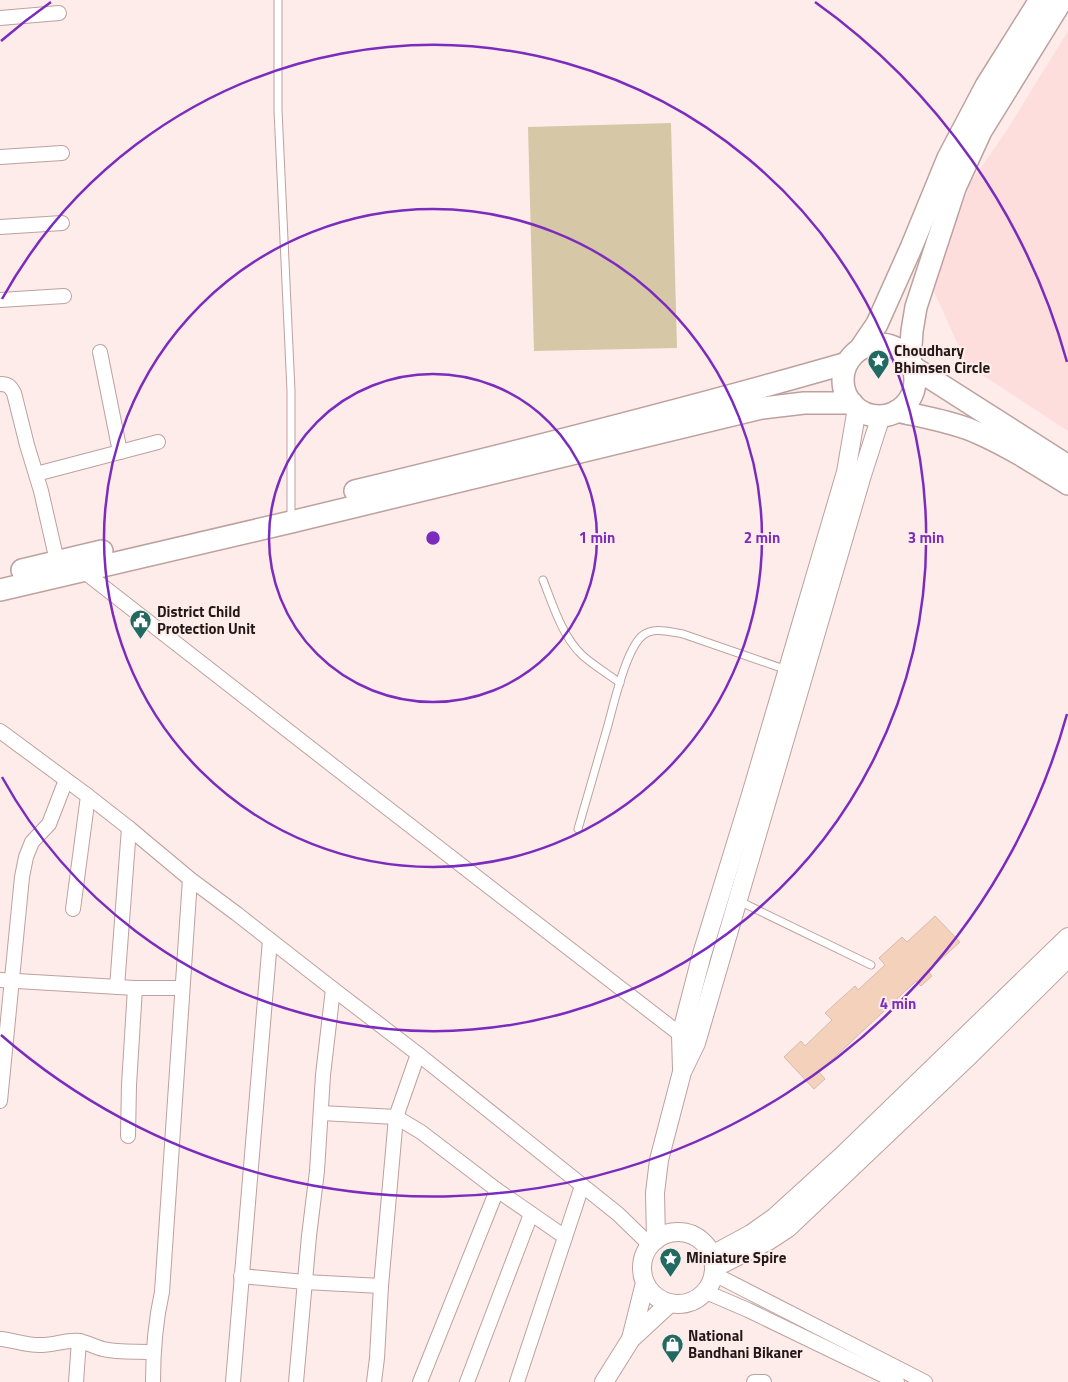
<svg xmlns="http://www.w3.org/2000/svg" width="1068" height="1382" font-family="'Titillium Web',sans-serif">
	<rect width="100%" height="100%" fill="#feecea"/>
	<polygon fill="#fddedc" points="1068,31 1068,431 967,365 932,287 958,216 971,182 1005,133"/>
	<polygon fill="#d6c7a6" points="671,123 677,348 534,351 528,127"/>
	<polygon fill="#f4d1bb" stroke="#d4bcae" points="935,916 960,942 928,971 932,976 921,986 916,981 819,1072 825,1079 814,1089 784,1057 801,1041 805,1046 832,1020 825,1013 855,986 858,990 885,965 879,958 902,937 907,942"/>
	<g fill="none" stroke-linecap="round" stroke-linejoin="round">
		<defs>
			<g id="service">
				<polyline points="278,0 278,110 291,391 291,519"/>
				<path d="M 543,580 C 553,605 562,636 582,655 C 593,665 608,674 620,683"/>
				<path d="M 578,829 C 588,794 598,760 608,725 C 614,703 626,650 642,636 C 653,626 670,632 683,634 L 787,670"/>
				<polyline points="737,900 871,965"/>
			</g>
			<g id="minor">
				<polyline points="0,18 59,13"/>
				<polyline points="0,157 62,153"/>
				<polyline points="0,227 62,223"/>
				<polyline points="0,300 64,296"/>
				<polyline points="100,352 120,452"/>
				<path d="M 0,384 C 8,384 10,386 14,393 L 27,445 L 41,491 L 57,561"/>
				<polyline points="36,474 158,442"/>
				<polyline points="82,570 368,793 681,1035 689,1039"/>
				<polyline points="0,731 88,796 129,828 190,879 237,914 333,989 418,1054 618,1214 650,1245"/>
				<polyline points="73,909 88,796"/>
				<polyline points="0,980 135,988 182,988"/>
				<polyline points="117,987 129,828"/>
				<polyline points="0,1101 22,877 26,857 32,842 49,824 66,780"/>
				<polyline points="321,1113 396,1117 421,1132 497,1190 565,1237"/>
				<polyline points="128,1136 129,1085 135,988"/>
				<polyline points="714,1274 925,1382"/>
				<polyline points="241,1276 305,1282 381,1286"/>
				<polyline points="706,1292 748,1310 897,1382"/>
				<path d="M 0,1339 C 14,1340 28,1346 42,1345 C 55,1345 68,1339 80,1341 C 88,1343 95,1347 103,1349 C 119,1353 136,1351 153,1352"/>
				<polyline points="76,1382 79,1341"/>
				<path d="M 153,1382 C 153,1351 155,1323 162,1292 L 190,879"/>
				<polyline points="233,1382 270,940"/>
				<polyline points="296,1382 309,1236 317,1171 323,1075 333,989"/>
				<polyline points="374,1382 377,1358 381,1286 396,1117 418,1054"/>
				<polyline points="420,1382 497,1190"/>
				<polyline points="467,1382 531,1214"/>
				<polyline points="517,1382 582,1186"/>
				<polyline points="754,1382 764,1382"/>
			</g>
			<g id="tertiary">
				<polyline points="682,1069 681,1035 702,954 750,798 846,472 857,408"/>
				<circle cx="678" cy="1268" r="36"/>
				<polyline points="656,1240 655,1193 659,1160 682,1072 696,1043 862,475 881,416"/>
				<polyline points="712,1255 751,1234 775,1217 842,1156 1068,937"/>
				<polyline points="714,1268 768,1241 788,1228 968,1057 1068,958"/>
				<polyline points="631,1339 645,1283"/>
				<polyline points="604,1382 631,1339 670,1303"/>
			</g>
			<g id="primary">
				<circle cx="879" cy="380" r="36"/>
				<polyline points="860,349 877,324 911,248 948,158 986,86 1040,0"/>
				<polyline points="910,361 912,331 916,307 955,188 981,131 1062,0"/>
				<polyline points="913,367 1068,466"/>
				<path d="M 897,411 C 923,417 954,422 978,433 C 1010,447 1039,466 1068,484"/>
				<path d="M 355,491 C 520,451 684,410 847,363"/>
				<polyline points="22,570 102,551"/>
				<polyline points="0,590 291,522 762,408 804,403 852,403"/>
			</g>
		</defs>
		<use href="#service" stroke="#bda19f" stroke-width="9"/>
		<use href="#minor" stroke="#bda19f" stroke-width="16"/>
		<use href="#tertiary" stroke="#bda19f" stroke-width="20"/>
		<use href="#primary" stroke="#bda19f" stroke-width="24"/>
		<use href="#service" stroke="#fff" stroke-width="7"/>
		<use href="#minor" stroke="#fff" stroke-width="14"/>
		<use href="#tertiary" stroke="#fff" stroke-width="18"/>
		<use href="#primary" stroke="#fff" stroke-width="21"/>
	</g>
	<g fill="none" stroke="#7b2cbf" stroke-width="2.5">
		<circle cx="433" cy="538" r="164"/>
		<circle cx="433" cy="538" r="329"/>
		<path d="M2 299A493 493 0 1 1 2 777"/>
		<path d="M1067 714A658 658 0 0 1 1 1035M1 41A658 658 0 0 1 51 2M815 2A658 658 0 0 1 1067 362"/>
	</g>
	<defs>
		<symbol id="sight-pin" viewBox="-11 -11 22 30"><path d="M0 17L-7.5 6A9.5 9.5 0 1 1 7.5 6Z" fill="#216a62" stroke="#feecea"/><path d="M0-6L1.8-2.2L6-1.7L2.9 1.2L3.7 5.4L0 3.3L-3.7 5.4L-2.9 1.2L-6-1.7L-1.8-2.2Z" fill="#fff"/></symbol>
		<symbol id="civic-pin" viewBox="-11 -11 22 30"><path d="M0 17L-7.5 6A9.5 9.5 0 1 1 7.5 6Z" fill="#216a62" stroke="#feecea"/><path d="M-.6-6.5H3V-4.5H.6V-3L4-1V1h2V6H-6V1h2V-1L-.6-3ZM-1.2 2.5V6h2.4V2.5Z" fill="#fff"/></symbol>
		<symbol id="shop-pin" viewBox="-11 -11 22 30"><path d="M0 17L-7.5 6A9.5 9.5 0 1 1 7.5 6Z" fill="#216a62" stroke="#feecea"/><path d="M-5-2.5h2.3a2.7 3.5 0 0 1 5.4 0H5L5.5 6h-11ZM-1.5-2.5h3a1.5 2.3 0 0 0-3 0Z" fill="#fff"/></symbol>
	</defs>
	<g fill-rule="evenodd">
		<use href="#sight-pin" x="866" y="348" width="25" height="34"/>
		<use href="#civic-pin" x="128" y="608" width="25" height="34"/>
		<use href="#sight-pin" x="658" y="1246" width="25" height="34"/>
		<use href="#shop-pin" x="660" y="1332" width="25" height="34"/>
	</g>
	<g text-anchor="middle" stroke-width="4" stroke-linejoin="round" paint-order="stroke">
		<g font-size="15" font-weight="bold" fill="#221818" stroke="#feecea" text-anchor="start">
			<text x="894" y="356">Choudhary<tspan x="894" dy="17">Bhimsen Circle</tspan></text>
			<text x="157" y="617">District Child<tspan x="157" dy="17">Protection Unit</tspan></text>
			<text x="686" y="1263">Miniature Spire</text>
			<text x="688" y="1341">National<tspan x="688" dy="17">Bandhani Bikaner</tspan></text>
		</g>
	</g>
	<circle cx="433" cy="538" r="8" fill="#7b2cbf" stroke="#feecea" stroke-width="2.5"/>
	<g font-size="15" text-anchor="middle" font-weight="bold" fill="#7b2cbf" stroke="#feecea" stroke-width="4" stroke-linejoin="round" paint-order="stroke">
		<text x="597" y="543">1 min</text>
		<text x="762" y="543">2 min</text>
		<text x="926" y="543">3 min</text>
		<text x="898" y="1009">4 min</text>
	</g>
</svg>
